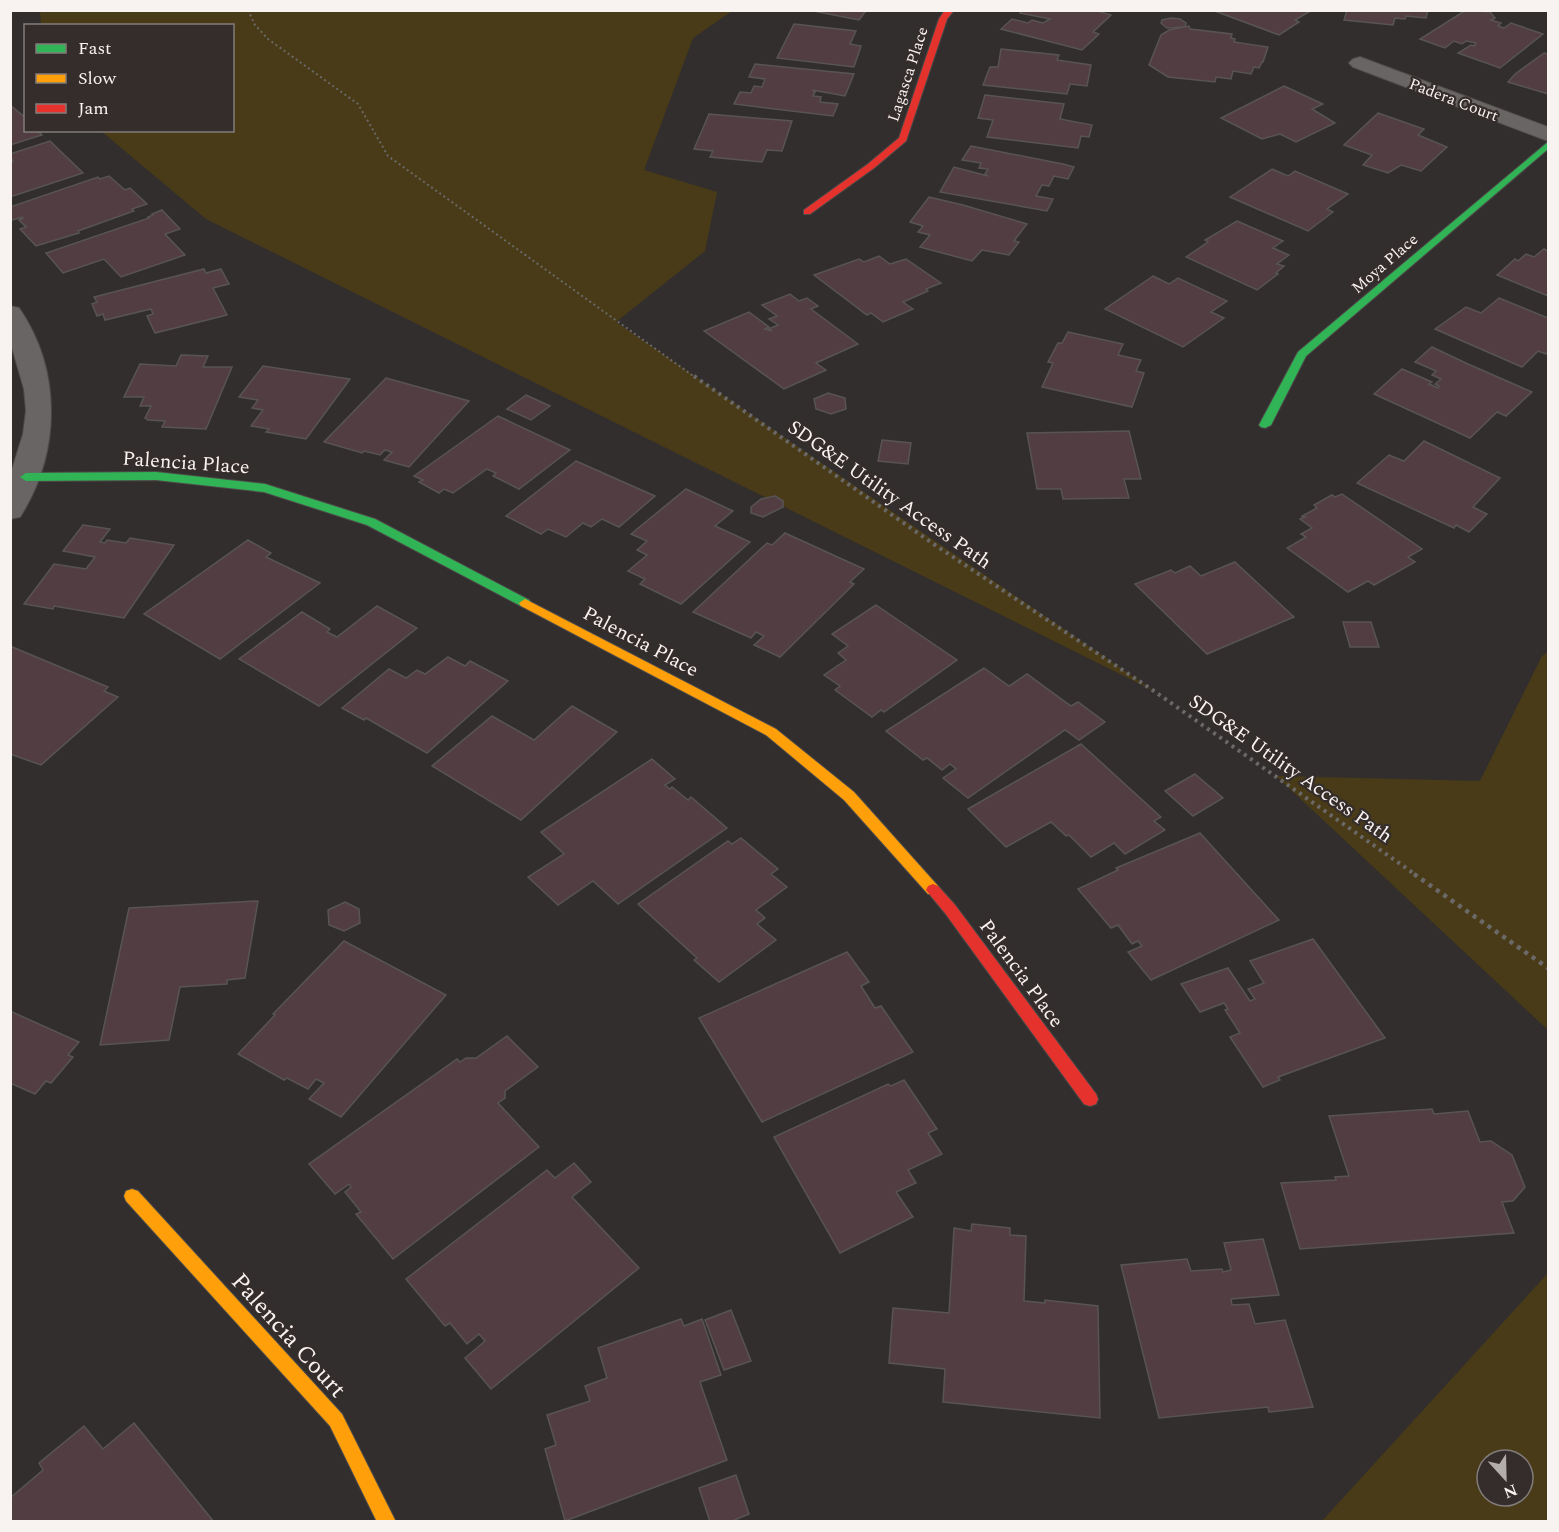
<svg xmlns="http://www.w3.org/2000/svg" width="1559" height="1532" font-family="Spectral,serif">
	<rect width="100%" height="100%" fill="#322e2d"/>
	<g fill="#493b17" fill-rule="evenodd">
		<polygon points="40,11 732,11 693,38 644,170 717,192 705,251 616,322 1154,691 206,219 101,131 232,130 232,26 41,25"/>
		<polygon points="1548,652 1548,1030 1276,776 1480,781 1542,656"/>
		<path d="M 1548,1273 L 1548,1521 L 1322,1521 ZM 1487,1460 L 1523,1460 L 1523,1496 L 1487,1496 Z"/>
	</g>
	<g fill="#523e42" stroke="#585454" stroke-width="1.5">
		<polygon points="808,10 870,10 865,12 859,20"/>
		<polygon points="1022,10 1094,10 1111,15 1093,32 1099,34 1082,50 1001,29 1012,19 1028,23 1032,20 1043,23 1050,19 1020,13"/>
		<polygon points="1212,10 1312,10 1295,20 1299,22 1279,35"/>
		<polygon points="1347,10 1428,10 1426,18 1406,16 1405,19 1395,18 1393,25 1344,20"/>
		<polygon points="1466,10 1490,12 1495,18 1491,20 1501,23 1498,26 1504,28 1511,23 1543,34 1500,68 1458,53 1471,45 1474,46 1476,43 1466,41 1462,44 1454,41 1445,48 1420,39"/>
		<polygon points="1171,18 1180,19 1186,23 1185,27 1167,28 1161,23 1162,20"/>
		<polygon points="794,24 856,31 850,44 861,46 854,67 777,58"/>
		<polygon points="1189,26 1190,29 1232,34 1231,38 1235,39 1234,42 1268,47 1263,62 1262,62 1259,68 1254,67 1251,74 1233,71 1231,79 1216,77 1215,82 1168,77 1149,65 1161,35 1169,30"/>
		<polygon points="1001,49 1059,55 1057,60 1091,65 1087,86 1070,84 1067,94 983,85 990,67 998,67"/>
		<polygon points="1544,53 1548,54 1548,94 1508,82 1515,74"/>
		<polygon points="755,64 854,74 845,96 812,90 815,92 813,96 821,97 820,102 838,104 833,116 734,104 740,92 751,93 754,86 762,87 765,79 749,77"/>
		<polygon points="1284,86 1323,104 1312,109 1335,123 1296,142 1280,134 1262,139 1221,118"/>
		<polygon points="985,95 1064,104 1060,119 1092,125 1089,137 1081,136 1078,148 987,137 993,120 978,118"/>
		<polygon points="10,105 26,118 26,130 37,130 42,135 10,145"/>
		<polygon points="1378,113 1424,129 1418,135 1447,147 1421,171 1401,165 1388,173 1363,165 1372,155 1344,145"/>
		<polygon points="709,114 792,121 782,151 767,150 762,162 710,157 713,151 694,149"/>
		<polygon points="50,141 83,173 10,197 10,163 13,162 10,154"/>
		<polygon points="971,146 1063,164 1074,167 1068,179 1054,176 1049,186 1042,185 1036,196 1053,199 1047,211 940,192 954,167 988,176 985,174 988,169 979,168 981,163 962,160"/>
		<polygon points="1272,169 1288,176 1295,171 1348,194 1327,209 1333,212 1308,231 1230,197"/>
		<polygon points="109,176 125,190 130,188 147,204 132,209 134,211 78,231 79,233 36,246 20,229 26,227 19,220 23,218 22,217 13,220 10,218 10,207 98,177 100,179"/>
		<polygon points="929,197 963,205 1027,224 1014,241 1019,242 1009,255 982,250 972,261 920,247 930,235 918,232 923,226 910,222"/>
		<polygon points="162,210 180,229 165,234 185,255 121,277 104,259 63,273 46,253 149,218 148,217 153,215 152,214"/>
		<polygon points="1237,221 1283,241 1273,248 1289,255 1277,264 1284,266 1276,273 1278,274 1257,290 1186,257 1208,242 1205,240"/>
		<polygon points="1544,249 1548,251 1548,296 1497,275 1515,259 1518,261 1526,254 1534,257"/>
		<polygon points="879,256 890,264 906,259 941,283 926,289 928,291 903,302 913,309 883,322 871,313 867,315 814,275 859,259 864,262"/>
		<polygon points="204,269 206,273 221,269 229,284 213,288 227,315 155,333 147,316 153,314 151,309 105,320 103,314 97,316 92,304 97,302 94,297"/>
		<polygon points="1153,276 1169,284 1178,278 1227,301 1211,312 1224,318 1183,347 1105,309"/>
		<polygon points="790,294 799,301 807,298 818,306 811,309 858,344 816,363 826,370 784,389 704,331 749,312 769,327 765,329 772,331 769,329 778,325 769,319 777,316 762,305"/>
		<polygon points="1499,298 1548,318 1548,351 1546,354 1538,351 1522,367 1435,329 1466,307 1481,313"/>
		<polygon points="1068,332 1123,344 1118,355 1141,360 1136,371 1144,373 1132,407 1042,387 1053,363 1048,362 1058,343 1062,343"/>
		<polygon points="1432,347 1468,364 1532,392 1506,416 1497,412 1470,438 1374,394 1402,369 1432,382 1429,384 1438,388 1439,386 1435,384 1441,379 1432,375 1436,371 1415,362"/>
		<polygon points="181,355 208,356 203,367 232,367 206,429 162,427 165,421 148,420 145,418 151,406 140,406 144,397 124,397 140,364 176,366"/>
		<polygon points="263,366 350,379 306,439 266,432 269,429 251,426 263,410 252,408 258,400 239,397"/>
		<polygon points="386,378 469,401 409,467 384,460 392,452 385,450 380,455 364,451 362,453 324,442"/>
		<polygon points="828,393 845,398 846,409 831,414 816,409 814,399"/>
		<polygon points="526,395 550,406 531,420 507,409"/>
		<polygon points="498,416 570,450 519,489 493,476 496,473 487,469 453,493 444,489 439,493 419,482 423,480 414,476"/>
		<polygon points="1129,431 1141,479 1124,479 1129,498 1063,499 1061,489 1037,489 1027,433"/>
		<polygon points="882,440 911,443 908,464 878,461"/>
		<polygon points="1424,441 1500,478 1473,507 1487,514 1469,532 1456,525 1454,528 1357,483 1389,455 1404,461"/>
		<polygon points="576,461 655,496 619,527 602,519 591,527 583,523 566,537 548,529 541,534 506,516"/>
		<polygon points="686,489 733,511 715,526 750,542 681,604 640,584 645,579 628,571 647,555 637,550 647,541 631,534"/>
		<polygon points="1342,494 1422,549 1408,557 1415,562 1374,585 1368,581 1348,592 1287,548 1306,537 1301,534 1312,528 1300,519 1305,517 1302,516 1317,508 1314,505 1332,495 1335,497"/>
		<polygon points="775,496 783,501 783,507 763,517 751,513 751,507 761,499"/>
		<polygon points="83,525 110,529 100,542 105,543 107,540 126,543 130,538 174,545 124,618 54,606 53,609 24,604 54,564 86,569 95,557 63,551"/>
		<polygon points="785,533 864,569 850,582 854,584 780,657 754,645 764,636 756,632 751,638 693,612 767,543 772,545"/>
		<polygon points="248,540 271,553 266,557 320,583 220,659 144,614"/>
		<polygon points="1235,562 1294,617 1207,654 1135,584 1171,570 1175,573 1190,566 1201,576"/>
		<polygon points="876,605 957,660 884,712 881,710 872,717 835,690 840,686 824,675 846,660 838,653 848,646 832,634"/>
		<polygon points="377,606 417,628 319,706 239,659 302,612 330,629 327,632 337,637"/>
		<polygon points="1343,622 1371,622 1379,647 1350,647"/>
		<polygon points="10,646 108,687 104,691 118,697 41,765 10,754"/>
		<polygon points="448,657 465,666 470,661 508,681 427,753 366,718 364,720 342,708 389,669 406,678 417,670 425,674"/>
		<polygon points="984,668 1009,686 1027,674 1071,706 1078,702 1105,722 1079,740 1065,730 968,798 943,778 956,769 950,764 942,770 927,758 923,760 886,731"/>
		<polygon points="572,706 617,732 521,820 432,766 492,716 534,740"/>
		<polygon points="1081,744 1161,817 1154,821 1165,830 1125,854 1114,843 1091,857 1069,835 1066,836 1051,822 1006,847 968,809"/>
		<polygon points="652,759 675,779 665,785 670,789 672,787 688,800 691,797 727,828 618,904 593,881 558,905 528,877 564,854 541,832"/>
		<polygon points="1195,774 1223,798 1193,816 1165,791"/>
		<polygon points="1200,833 1279,920 1151,980 1128,952 1142,946 1138,941 1132,944 1118,925 1111,928 1078,889 1118,870 1116,868"/>
		<polygon points="741,838 778,869 771,874 787,887 756,910 765,918 757,924 776,940 719,982 694,960 697,958 638,904 728,841 732,844"/>
		<polygon points="258,901 245,978 227,980 227,984 180,987 169,1040 100,1045 129,908"/>
		<polygon points="345,902 359,909 360,923 344,931 329,925 328,910"/>
		<polygon points="1313,939 1385,1038 1278,1077 1280,1080 1263,1087 1230,1037 1240,1033 1225,1010 1228,1009 1224,1003 1200,1012 1181,984 1228,968 1250,1001 1255,999 1248,989 1264,983 1250,961"/>
		<polygon points="344,941 446,995 341,1117 309,1099 324,1083 316,1079 308,1089 287,1078 284,1080 238,1054 275,1015 273,1014"/>
		<polygon points="847,952 869,982 861,986 875,1008 881,1006 913,1052 762,1122 699,1018"/>
		<polygon points="10,1011 79,1042 68,1055 73,1057 51,1083 46,1081 35,1094 10,1083"/>
		<polygon points="507,1036 538,1067 505,1091 505,1098 498,1103 539,1147 393,1259 356,1214 361,1212 345,1192 351,1187 349,1184 335,1194 309,1164 457,1059 460,1062 466,1058 476,1058"/>
		<polygon points="904,1080 937,1129 928,1133 942,1154 908,1170 916,1183 896,1192 913,1217 840,1253 774,1137 888,1084 891,1086"/>
		<polygon points="1432,1109 1434,1114 1468,1111 1480,1142 1491,1141 1512,1155 1525,1187 1513,1201 1502,1202 1514,1233 1300,1249 1281,1183 1336,1180 1335,1177 1349,1176 1329,1116"/>
		<polygon points="574,1163 591,1182 572,1197 639,1268 491,1389 465,1358 485,1341 479,1334 467,1344 450,1323 445,1326 406,1279 547,1170 555,1178"/>
		<polygon points="972,1224 1010,1228 1010,1235 1026,1236 1024,1301 1045,1303 1045,1300 1098,1306 1100,1418 943,1402 945,1369 889,1363 893,1308 949,1313 954,1228 971,1231"/>
		<polygon points="1263,1239 1279,1295 1231,1299 1232,1305 1249,1304 1255,1324 1285,1320 1313,1407 1269,1412 1268,1407 1159,1418 1121,1265 1187,1259 1191,1271 1222,1269 1223,1272 1231,1270 1224,1243"/>
		<polygon points="731,1310 751,1361 724,1370 705,1320"/>
		<polygon points="681,1319 684,1326 702,1319 721,1375 700,1382 727,1460 565,1521 545,1449 556,1445 547,1415 590,1401 585,1386 607,1378 598,1348"/>
		<polygon points="134,1423 214,1522 10,1522 10,1498 43,1470 39,1463 84,1426 103,1449"/>
		<polygon points="736,1475 749,1514 730,1522 710,1522 699,1488"/>
	</g>
	<g fill="none" stroke-linecap="round" stroke-linejoin="round">
		<defs>
			<g id="street">
				<polygon points="1360,57 1548,127 1548,141 1353,67 1349,63 1353,59"/>
				<path d="M 10,306 L 19,308 C 62,370 61,453 20,517 L 10,519 L 10,476 L 23,434 L 26,411 L 24,389 L 10,341 Z"/>
			</g>
			<g id="fast">
				<polygon points="1548,142 1548,149 1306,356 1271,425 1265,428 1261,427 1259,425 1298,352"/>
				<polygon points="156,472 265,484 375,519 529,600 531,603 525,607 521,606 367,525 264,492 156,480 26,481 20,477 26,473"/>
			</g>
			<g id="slow">
				<polygon points="525,599 776,729 854,792 938,886 940,890 938,894 928,894 844,800 766,735 521,606 519,603"/>
				<polygon points="132,1189 138,1191 342,1414 396,1522 377,1522 330,1426 126,1201 124,1196 126,1191"/>
			</g>
			<g id="jam">
				<polygon points="945,10 954,10 947,19 906,141 874,168 810,214 804,214 804,210 868,164 899,138 939,19"/>
				<polygon points="933,884 938,886 955,905 1096,1094 1098,1099 1096,1104 1090,1106 1084,1104 945,913 926,890 928,886"/>
			</g>
		</defs>
		<use href="#street" stroke="#4e4b4a" stroke-width="2"/>
		<use href="#fast" stroke="#4e4b4a" stroke-width="2"/>
		<use href="#slow" stroke="#4e4b4a" stroke-width="2"/>
		<use href="#jam" stroke="#4e4b4a" stroke-width="2"/>
		<polyline stroke="#6b6968" stroke-width="2" stroke-dasharray="2 3" stroke-linecap="butt" points="248,10 255,25 268,39 358,104 388,156 696,378"/>
		<polyline stroke="#6b6968" stroke-width="4" stroke-dasharray="3 4.5" stroke-linecap="butt" points="694,376 935,545 1154,691 1416,875"/>
		<polyline stroke="#6b6968" stroke-width="4.5" stroke-dasharray="4 5" stroke-linecap="butt" points="1414,874 1548,968"/>
		<use href="#street" fill="#696564" fill-rule="evenodd"/>
		<use href="#fast" fill="#30b455" fill-rule="evenodd"/>
		<use href="#slow" fill="#ff9f0a" fill-rule="evenodd"/>
		<use href="#jam" fill="#e5322d" fill-rule="evenodd"/>
	</g>
	<g text-anchor="middle" stroke-width="4.5" stroke-linejoin="round" paint-order="stroke">
		<g font-size="16" fill="#f8f3f1" stroke="#342d2b">
			<text transform="translate(907 74) rotate(-72)" y="6">Lagasca Place</text>
			<text transform="translate(1454 99) rotate(21)" y="6">Padera Court</text>
			<text transform="translate(1384 263) rotate(-41)" y="6">Moya Place</text>
		</g>
		<g font-size="20" fill="#f8f3f1" stroke="#342d2b">
			<text transform="translate(186 462) rotate(4)" y="7">Palencia Place</text>
			<text transform="translate(890 494) rotate(35)" y="7">SDG&amp;E Utility Access Path</text>
			<text transform="translate(641 641) rotate(28)" y="7">Palencia Place</text>
			<text transform="translate(1291 768) rotate(35)" y="7">SDG&amp;E Utility Access Path</text>
			<text transform="translate(1022 973) rotate(54)" y="7">Palencia Place</text>
		</g>
		<g font-size="24" fill="#f8f3f1" stroke="#342d2b">
			<text transform="translate(289 1335) rotate(48)" y="8">Palencia Court</text>
		</g>
	</g>
	<rect width="1559" height="1532" fill="none" stroke="#f8f3f1" stroke-width="24"/>
	<rect x="24" y="24" width="210" height="108" fill="#342d2b" stroke="#827c7a" stroke-width="1.5"/>
	<rect x="36" y="44" width="30" height="9" fill="#30b455" stroke="#827c7a" stroke-width="1.5"/>
	<text x="78" y="54" font-size="18" fill="#f8f3f1">Fast</text>
	<rect x="36" y="74" width="30" height="9" fill="#ff9f0a" stroke="#827c7a" stroke-width="1.5"/>
	<text x="78" y="84" font-size="18" fill="#f8f3f1">Slow</text>
	<rect x="36" y="104" width="30" height="9" fill="#e5322d" stroke="#827c7a" stroke-width="1.5"/>
	<text x="78" y="114" font-size="18" fill="#f8f3f1">Jam</text>
	<g transform="translate(1505 1478) rotate(158)"><circle r="28" fill="#342d2b" stroke="#827c7a" stroke-width="1.5"/>
	<path d="M0-4.5L10 22L0 15L-10 22Z" fill="#b3aeac"/>
	<text y="-9" font-size="16" font-weight="bold" text-anchor="middle" fill="#f8f3f1">N</text>
	</g>
</svg>
